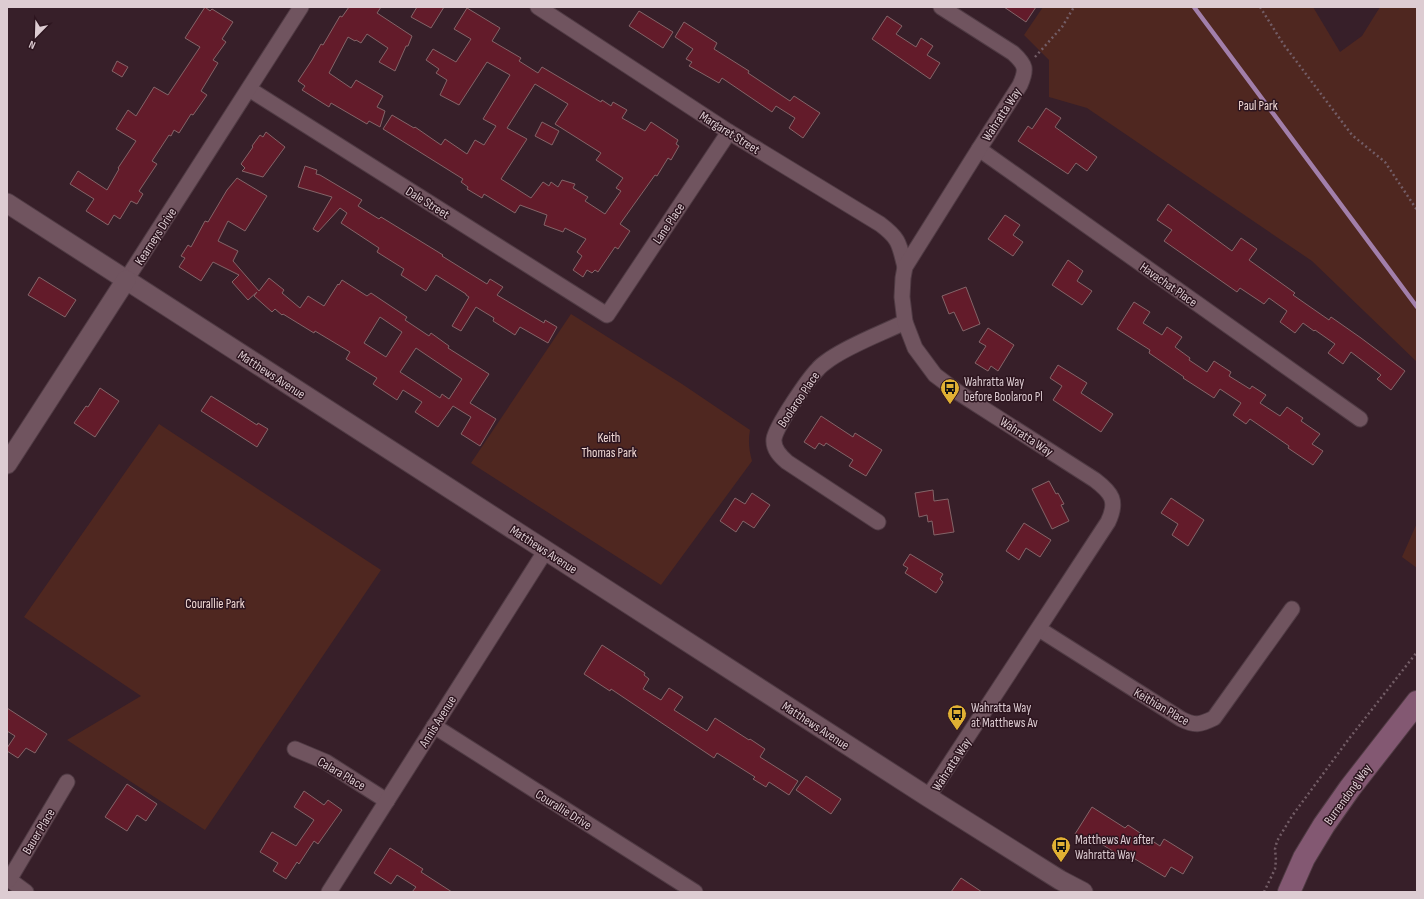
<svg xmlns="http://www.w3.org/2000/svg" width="1424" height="899" font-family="'Sofia Sans Condensed',sans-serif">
	<rect width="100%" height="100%" fill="#371f29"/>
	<g fill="#4f2720">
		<polygon points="1043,7 1313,7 1340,52 1362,36 1380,7 1417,7 1417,362 1312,261 1087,108 1049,97 1049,60 1024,35"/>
		<path d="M 571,314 L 682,384 L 750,430 C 748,441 749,450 752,461 L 661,585 L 471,463 Z"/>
		<polygon points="159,424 381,570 205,830 67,740 141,696 24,617"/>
		<polygon points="1417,523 1417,568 1402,557"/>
	</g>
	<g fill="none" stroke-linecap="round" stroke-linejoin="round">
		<polyline stroke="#a27fab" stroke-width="4.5" points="1194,7 1417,307"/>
	</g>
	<g fill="#631b2a" stroke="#846468" fill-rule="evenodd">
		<polygon points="205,7 210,11 212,9 233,22 222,39 226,42 213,60 218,63 201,91 207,95 193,115 191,114 179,133 174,130 171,136 169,135 152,161 157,164 139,191 143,194 137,204 131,201 120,219 114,215 108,225 86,211 94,199 70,184 78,171 107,190 119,169 118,168 136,141 116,129 128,110 136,116 154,87 168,95 200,47 185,38"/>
		<polygon points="349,7 381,7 377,13 412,36 408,46 406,46 395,71 379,62 388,48 367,34 361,43 356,40 355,41 348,37 329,73 351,88 356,80 383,96 377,107 385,111 380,127 369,121 367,124 331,103 329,107 302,90 305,86 298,81 312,60 321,44 323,45 340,16 342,17"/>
		<polygon points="417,7 444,7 431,28 411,17"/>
		<polygon points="1004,7 1036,7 1026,22"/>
		<path d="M 467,8 L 500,28 L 492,41 L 521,58 L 519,61 L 538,73 L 542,67 L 601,102 L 602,100 L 611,106 L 613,102 L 627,110 L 622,118 L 645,131 L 651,122 L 678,140 L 676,144 L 679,146 L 671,160 L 668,158 L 657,176 L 655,175 L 620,224 L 630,231 L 618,249 L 615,247 L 598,272 L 595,270 L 592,273 L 587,270 L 583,277 L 573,270 L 582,256 L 577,252 L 586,239 L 565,228 L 563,232 L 544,225 L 547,215 L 520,205 L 515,213 L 484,194 L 482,198 L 467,189 L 468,187 L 461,182 L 463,179 L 383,129 L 392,115 L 414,128 L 415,127 L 441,145 L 445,139 L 467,154 L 475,140 L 484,145 L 496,126 L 483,119 L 510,75 L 487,62 L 459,105 L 440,95 L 447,80 L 436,73 L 439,69 L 426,60 L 433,49 L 456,62 L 471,39 L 454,29 ZM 535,84 L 568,104 L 555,124 L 601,153 L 596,160 L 623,178 L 616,188 L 621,191 L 605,214 L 585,201 L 588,197 L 573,188 L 575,184 L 562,180 L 558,187 L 551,182 L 549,186 L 543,182 L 531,198 L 501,179 L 527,139 L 507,128 Z"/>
		<polygon points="639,11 673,32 663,48 629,26"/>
		<polygon points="887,16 902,26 896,34 916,47 921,38 933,46 927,55 940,63 930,79 872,39"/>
		<polygon points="684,22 717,43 714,49 749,71 748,73 790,101 794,96 820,113 803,138 789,128 795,118 776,106 772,112 722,78 719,83 689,66 692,62 686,59 693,49 675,37"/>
		<polygon points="117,61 128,67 122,77 112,71"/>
		<polygon points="1046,108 1061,118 1055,127 1097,157 1087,171 1076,163 1068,174 1018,141 1028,126 1032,129"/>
		<polygon points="542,122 559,131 552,145 535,136"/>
		<polygon points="266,132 285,147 263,177 242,171 245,168 241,164 253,147 252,146 260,135 263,137"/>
		<polygon points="305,166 317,170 316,174 320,175 362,200 358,206 379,219 381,217 443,255 442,256 487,284 490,279 503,287 497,295 544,323 545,320 557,327 548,343 520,327 515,335 493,321 494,318 476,307 461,331 452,326 469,297 466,295 466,294 436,275 426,291 401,275 404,269 377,252 379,248 341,223 347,213 340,208 318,232 313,229 332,197 298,187"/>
		<path d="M 237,178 L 267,196 L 245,231 L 228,221 L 218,241 L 238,251 L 233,261 L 259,291 L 269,278 L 284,290 L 282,293 L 300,308 L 308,296 L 324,306 L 338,284 L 339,285 L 342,280 L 367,296 L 371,293 L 407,317 L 405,320 L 429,336 L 431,333 L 449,346 L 448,348 L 489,374 L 470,403 L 496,419 L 480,446 L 461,434 L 471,417 L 453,406 L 438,427 L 415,412 L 422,402 L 403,390 L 397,400 L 373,384 L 377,378 L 346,359 L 350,352 L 315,331 L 314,333 L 283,314 L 282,315 L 275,309 L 272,312 L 254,296 L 257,292 L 248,300 L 232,282 L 239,275 L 213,262 L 201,281 L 179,267 L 185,258 L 181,256 L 188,245 L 191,247 L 205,221 L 208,222 L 227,190 ZM 380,317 L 402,332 L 386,357 L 364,343 ZM 416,348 L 462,379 L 449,399 L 442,394 L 440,398 L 400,372 Z"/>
		<polygon points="1168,204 1232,251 1241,238 1257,249 1249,260 1295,293 1293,295 1329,320 1331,317 1361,338 1405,371 1391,390 1377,379 1381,375 1351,352 1343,364 1328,353 1335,344 1315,330 1314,331 1303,323 1295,333 1280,322 1287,311 1269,298 1264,304 1240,288 1237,292 1164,241 1172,230 1157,220"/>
		<polygon points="1005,215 1020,225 1013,235 1023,242 1013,256 988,239"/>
		<polygon points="1068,260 1083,271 1077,281 1092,291 1082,305 1052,285"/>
		<polygon points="39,277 76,300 65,317 28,295"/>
		<polygon points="966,287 980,324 963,331 954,312 949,314 942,296"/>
		<polygon points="1134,302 1150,312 1143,323 1162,335 1167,327 1182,337 1175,347 1190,358 1189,360 1207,372 1214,361 1231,372 1229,376 1250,389 1252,386 1266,395 1260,403 1280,416 1287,407 1303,418 1301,421 1320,434 1312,444 1323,451 1313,465 1288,448 1289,446 1250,419 1246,424 1233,415 1241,403 1220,389 1214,398 1183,378 1184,377 1149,353 1150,350 1117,329"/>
		<polygon points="988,328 1014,345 998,371 991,366 988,371 975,363 986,346 979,342"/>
		<polygon points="1058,365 1087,383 1081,393 1113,414 1101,432 1053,400 1062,386 1050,378"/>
		<polygon points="100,388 119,401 95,437 74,423 86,406 88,407"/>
		<polygon points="211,396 243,416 257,425 258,423 268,429 257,447 201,411"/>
		<polygon points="821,416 853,437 855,433 882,450 866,476 849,466 853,460 826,443 824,446 819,443 815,449 804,442"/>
		<polygon points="1049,481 1056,494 1058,493 1064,504 1061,505 1069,521 1052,529 1032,489"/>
		<polygon points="933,490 934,501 948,499 954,532 934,535 932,521 928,522 927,515 919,517 915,493"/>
		<polygon points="752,493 770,505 754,528 743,521 736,532 720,521 735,498 745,504"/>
		<polygon points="1171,498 1204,520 1188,546 1172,535 1178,524 1161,513"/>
		<polygon points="1024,523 1051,540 1040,557 1026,548 1019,560 1006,551"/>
		<polygon points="910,554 943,574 940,579 943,582 936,593 905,573 908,568 903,565"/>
		<polygon points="602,645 645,673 644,675 649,679 643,689 661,700 669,688 683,697 674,710 707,731 715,718 749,740 750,739 765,749 760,757 798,781 789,795 769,782 766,787 753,779 755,777 717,753 714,758 611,689 610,691 584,674"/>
		<polygon points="7,708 47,734 35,753 26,748 18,758 7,751 7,748 15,736 7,731"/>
		<polygon points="806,776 841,799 831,814 796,790"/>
		<polygon points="127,784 157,804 146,821 137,815 127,831 105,817"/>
		<polygon points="304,791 324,805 328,800 342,810 318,844 314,841 299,864 297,862 286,879 273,871 278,863 260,852 272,832 296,846 314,820 294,807"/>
		<polygon points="1092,807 1125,828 1128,825 1160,846 1164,839 1193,857 1183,874 1171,867 1165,877 1130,856 1127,860 1095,840 1092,845 1075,834"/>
		<polygon points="390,848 423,869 421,872 452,892 412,892 416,887 397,875 391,884 374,873"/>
		<polygon points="961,878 982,892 951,892"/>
	</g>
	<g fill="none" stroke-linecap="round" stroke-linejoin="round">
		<defs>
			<g id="minor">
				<path d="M 538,7 L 729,132 L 880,224 C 900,239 899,244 905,267"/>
				<polyline points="249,89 607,315 729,132"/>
				<polyline points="979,149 1360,419"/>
				<polyline points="126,280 301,7"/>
				<path d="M 878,522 L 787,462 C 780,456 773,449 774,439 C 776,426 808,379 818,369 C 821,365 826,362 830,359 C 852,344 880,334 905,322"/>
				<path d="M 1039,629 L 1181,719 C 1195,726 1200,725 1214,718 L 1292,609"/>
				<polyline points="434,726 695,892"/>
				<polyline points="295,749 326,762 387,801"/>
				<path d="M 928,797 L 1108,522 C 1118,501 1112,493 1095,480 L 959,393 L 935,375 L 915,348 L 905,322 L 902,297 L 903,278 L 905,267 L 979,149 L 1020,85 C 1027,69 1026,65 1013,53 L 941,7"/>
				<polyline points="7,878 26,892"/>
				<polyline points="9,880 67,782"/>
				<polyline points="329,892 546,550"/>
			</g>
			<g id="tertiary">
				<polyline points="7,203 928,797 1060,880 1083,892"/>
				<polyline points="7,464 126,280"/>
			</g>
			<polyline id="secondary" points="1289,892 1304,858 1324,825 1350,788 1417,702"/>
		</defs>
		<use href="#minor" stroke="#503b44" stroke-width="17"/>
		<use href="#tertiary" stroke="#503b44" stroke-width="21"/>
		<use href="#secondary" stroke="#503b44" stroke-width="24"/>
		<g stroke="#735d66" stroke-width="2.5" stroke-dasharray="2 3" stroke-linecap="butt">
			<polyline points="1260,7 1284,45 1352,135 1385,162 1417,210"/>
			<polyline points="1035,57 1062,27 1074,7"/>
			<polyline points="1264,892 1275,869 1276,860 1275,849 1277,841 1292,816 1348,740 1417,652"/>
		</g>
		<use href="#minor" stroke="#70545f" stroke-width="15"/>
		<use href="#tertiary" stroke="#70545f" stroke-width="19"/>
		<use href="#secondary" stroke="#835872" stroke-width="22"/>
	</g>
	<defs>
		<symbol id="bus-pin" viewBox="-11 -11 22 30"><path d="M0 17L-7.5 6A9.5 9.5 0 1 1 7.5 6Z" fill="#e0b034" stroke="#2d151f"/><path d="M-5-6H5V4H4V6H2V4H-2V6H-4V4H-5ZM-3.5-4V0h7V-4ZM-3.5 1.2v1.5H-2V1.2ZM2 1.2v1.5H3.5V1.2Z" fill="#111"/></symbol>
	</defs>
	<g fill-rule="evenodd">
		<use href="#bus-pin" x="939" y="377" width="22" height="30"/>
		<use href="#bus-pin" x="946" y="703" width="22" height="30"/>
		<use href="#bus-pin" x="1050" y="835" width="22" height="30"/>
	</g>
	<g text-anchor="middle" stroke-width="3" stroke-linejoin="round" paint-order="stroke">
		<g font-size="13" fill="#f1d9d5" stroke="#2d151f">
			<text x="1258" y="110">Paul Park</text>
			<text x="609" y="442">Keith<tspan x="609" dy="15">Thomas Park</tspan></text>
			<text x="215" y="608">Courallie Park</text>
		</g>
		<g font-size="13" fill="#ddccd2" stroke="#2d151f">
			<text transform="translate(1001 114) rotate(-57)" y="5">Wahratta Way</text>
			<text transform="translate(730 132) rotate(32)" y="5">Margaret Street</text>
			<text transform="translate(428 202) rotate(32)" y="5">Dale Street</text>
			<text transform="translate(668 223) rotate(-56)" y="5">Lane Place</text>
			<text transform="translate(155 236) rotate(-57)" y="5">Kearneys Drive</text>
			<text transform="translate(1169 284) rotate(35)" y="5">Havachat Place</text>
			<text transform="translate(272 374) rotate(33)" y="5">Matthews Avenue</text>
			<text transform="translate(798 399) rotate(-56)" y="5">Boolaroo Place</text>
			<text transform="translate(1027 436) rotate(33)" y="5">Wahratta Way</text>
			<text transform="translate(544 549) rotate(33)" y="5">Matthews Avenue</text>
			<text transform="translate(1162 706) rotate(30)" y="5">Keithian Place</text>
			<text transform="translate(437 721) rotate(-58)" y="5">Annis Avenue</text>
			<text transform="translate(816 725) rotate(33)" y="5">Matthews Avenue</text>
			<text transform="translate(951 764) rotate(-57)" y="5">Wahratta Way</text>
			<text transform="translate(342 773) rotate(30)" y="5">Calara Place</text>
			<text transform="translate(1347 794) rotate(-54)" y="5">Burrendong Way</text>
			<text transform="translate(564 809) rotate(32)" y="5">Courallie Drive</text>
			<text transform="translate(38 831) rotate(-59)" y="5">Bauer Place</text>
		</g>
		<g font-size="13" fill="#ddccd2" stroke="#2d151f" text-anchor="start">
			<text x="964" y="386">Wahratta Way<tspan x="964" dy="15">before Boolaroo Pl</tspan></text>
			<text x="971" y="712">Wahratta Way<tspan x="971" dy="15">at Matthews Av</tspan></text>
			<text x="1075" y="844">Matthews Av after<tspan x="1075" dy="15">Wahratta Way</tspan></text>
		</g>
	</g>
	<rect width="1424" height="899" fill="none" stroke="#ddccd2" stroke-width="16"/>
	<g transform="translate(36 36) rotate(203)" stroke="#2d151f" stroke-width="3" paint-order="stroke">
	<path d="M0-3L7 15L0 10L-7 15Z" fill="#ddccd2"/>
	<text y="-6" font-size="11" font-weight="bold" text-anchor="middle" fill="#ddccd2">N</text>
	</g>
</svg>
